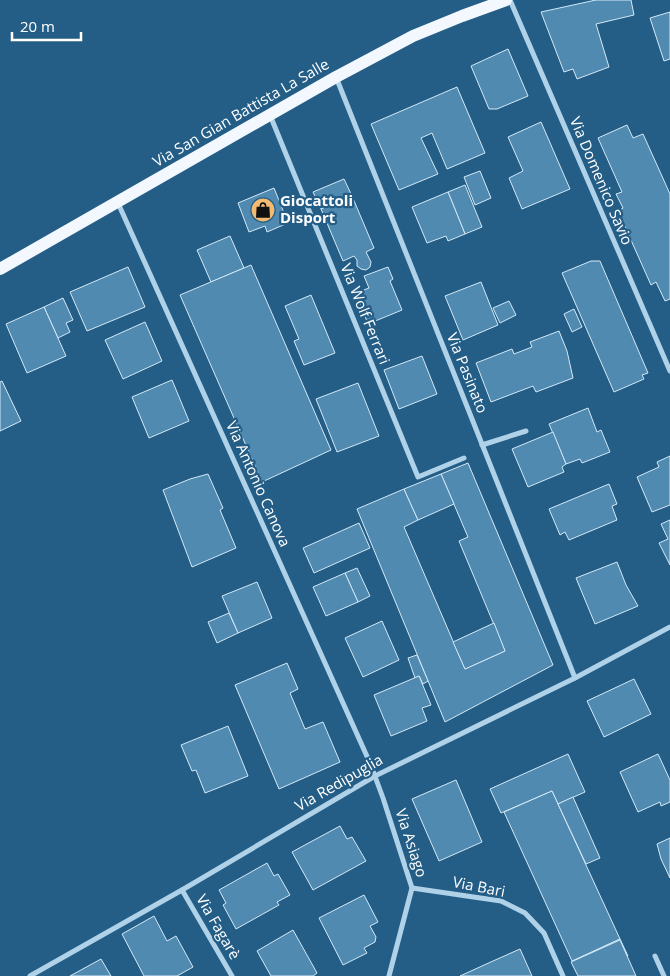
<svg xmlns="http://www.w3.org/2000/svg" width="670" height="976" font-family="'Open Sans',sans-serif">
	<rect width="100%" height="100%" fill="#245e87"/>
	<g fill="#508ab0" stroke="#d3e9f7">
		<polygon points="596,0 631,0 634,15 596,24 609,67 577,79 573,69 564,72 541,12"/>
		<polygon points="670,12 670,59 664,61 650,18"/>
		<polygon points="508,49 528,96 497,109 489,109 471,66"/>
		<polygon points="457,87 485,153 447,169 432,133 421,138 438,174 399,190 371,124"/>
		<polygon points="541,122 570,189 522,209 509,178 523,171 508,137"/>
		<polygon points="627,125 633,138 643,134 670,194 670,299 665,301 656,282 651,285 618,211 623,208 616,194 622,192 598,138"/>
		<polygon points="480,171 491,198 475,205 464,177"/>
		<polygon points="344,179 352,196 321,209 313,192"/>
		<polygon points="465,185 482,227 465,234 448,192"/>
		<polygon points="274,188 288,223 267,232 265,226 249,232 238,203"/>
		<polygon points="448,192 465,234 448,241 446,236 427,243 412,207"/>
		<polygon points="352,196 374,248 366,252 371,262 370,267 366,270 361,269 357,266 357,260 354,256 343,261 321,209"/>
		<polygon points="230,236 244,268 211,282 197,250"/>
		<polygon points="591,261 600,261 648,373 642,375 644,379 614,392 562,273"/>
		<polygon points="251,265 331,450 262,482 180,295"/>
		<polygon points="128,267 145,307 87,331 70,292"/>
		<polygon points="388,267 393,279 390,281 402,310 368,324 356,293 369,288 364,276"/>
		<polygon points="481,282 498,325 463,340 445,296"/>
		<polygon points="311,295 335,353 304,365 294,341 299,339 285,306"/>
		<polygon points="63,298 73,320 66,323 70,332 58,338 44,307"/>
		<polygon points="509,301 516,315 500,323 493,308"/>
		<polygon points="44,307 66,356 27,373 6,324"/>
		<polygon points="574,309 582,327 572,332 564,314"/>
		<polygon points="145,322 162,361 123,379 105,340"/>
		<polygon points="559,331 567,351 573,378 536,392 533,386 491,402 476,363 512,349 514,354 532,347 530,342"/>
		<polygon points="422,356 437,394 399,409 384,370"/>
		<polygon points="172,380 189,421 149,438 132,397"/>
		<polygon points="2,381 21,421 0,431 0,382"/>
		<polygon points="358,383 379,436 337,452 316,399"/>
		<polygon points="588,408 597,432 601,430 610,452 582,463 580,459 566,464 549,424"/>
		<polygon points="553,432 566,464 562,467 564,472 528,487 512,449"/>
		<polygon points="670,456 670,505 652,512 637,477 659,467 657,462"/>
		<polygon points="468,463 553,665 445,722 357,509 404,489 418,520 404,527 465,669 505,651 459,541 468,537 441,474"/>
		<polygon points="208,474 223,508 220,510 236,548 192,567 163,490 190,479"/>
		<polygon points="441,474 454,504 418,520 404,489"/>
		<polygon points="609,484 617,504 612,506 617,520 569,540 565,532 560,535 549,509"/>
		<polygon points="670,520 670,565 659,543 668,539 661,524"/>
		<polygon points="359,523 370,548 314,573 303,548"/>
		<polygon points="617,562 626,585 638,606 595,624 576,578"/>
		<polygon points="357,568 370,596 358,602 345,573"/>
		<polygon points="345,573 358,602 326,616 313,587"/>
		<polygon points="257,582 272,618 238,633 222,596"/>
		<polygon points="229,613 238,633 217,643 208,622"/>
		<polygon points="382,621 399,660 363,677 345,638"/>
		<polygon points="494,623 505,651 465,669 453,642"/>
		<polygon points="417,655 428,681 423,684 419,676 415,678 408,658"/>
		<polygon points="287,663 298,689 290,693 305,729 323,722 340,762 279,789 235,685"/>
		<polygon points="419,676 431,705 422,708 427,721 391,736 374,695"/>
		<polygon points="634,679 651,714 604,737 587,701"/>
		<polygon points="228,726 248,776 205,793 196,770 192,771 181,745"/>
		<polygon points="568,754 585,792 558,804 552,791 501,813 490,789"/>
		<polygon points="658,754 670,780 670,802 661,806 660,802 638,812 620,772"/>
		<polygon points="456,780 482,842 439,861 412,799"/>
		<polygon points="552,791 620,939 572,961 504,812"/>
		<polygon points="573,797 600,858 586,864 558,804"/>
		<polygon points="340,826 347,839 352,837 366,861 313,890 292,852"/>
		<polygon points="670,838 670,878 661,859 657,844"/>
		<polygon points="267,863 274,876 278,874 290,895 277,902 279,905 236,929 223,905 226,903 219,890"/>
		<polygon points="364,895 378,922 370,926 376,937 375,942 364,948 367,953 343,965 319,918"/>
		<polygon points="154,916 167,941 176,936 193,967 177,976 144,976 122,934"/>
		<polygon points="293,930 317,973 313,976 271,976 257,951"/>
		<polygon points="620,939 628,956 583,976 580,976 573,961"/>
		<polygon points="620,940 636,976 578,976 571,962"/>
		<polygon points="520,949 532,976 460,976 493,961"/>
		<polygon points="101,959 111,976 70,976"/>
	</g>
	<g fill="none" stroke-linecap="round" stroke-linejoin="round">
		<g stroke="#afd2e9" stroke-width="5">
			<polyline points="510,0 670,371"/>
			<polyline points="336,77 575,678"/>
			<polyline points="270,115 418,477 464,458"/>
			<polyline points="118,203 370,763 383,798 412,888 389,976"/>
			<polyline points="482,445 526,431"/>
			<polyline points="412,888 501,901 525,913 544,933 563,976"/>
			<polyline points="182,890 232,976"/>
			<polyline points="655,956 664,976"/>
			<polyline points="30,976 182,890 375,776 575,678 670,627"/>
		</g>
		<polyline stroke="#f2f8fe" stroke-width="12" points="0,269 336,77 413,36 462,16 506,0"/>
	</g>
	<defs>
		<symbol id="shop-disc" viewBox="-11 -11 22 22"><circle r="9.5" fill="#f3ba72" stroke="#245e87"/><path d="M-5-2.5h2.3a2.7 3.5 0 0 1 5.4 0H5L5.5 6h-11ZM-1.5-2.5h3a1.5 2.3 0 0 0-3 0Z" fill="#111"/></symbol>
	</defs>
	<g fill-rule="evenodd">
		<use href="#shop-disc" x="249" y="196" width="28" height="28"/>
	</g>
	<g text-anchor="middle" stroke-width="4.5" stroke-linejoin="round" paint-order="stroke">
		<g font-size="15" fill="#fff" stroke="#245e87">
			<text transform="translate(241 113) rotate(-30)" y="5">Via San Gian Battista La Salle</text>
			<text transform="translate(601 181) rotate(67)" y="5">Via Domenico Savio</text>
			<text transform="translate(365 314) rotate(68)" y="5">Via Wolf Ferrari</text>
			<text transform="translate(467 373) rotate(68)" y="5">Via Pasinato</text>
			<text transform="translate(258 484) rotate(66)" y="5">Via Antonio Canova</text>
			<text transform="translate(339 783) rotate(-30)" y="5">Via Redipuglia</text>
			<text transform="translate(411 843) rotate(72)" y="5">Via Asiago</text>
			<text transform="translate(479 887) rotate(11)" y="5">Via Bari</text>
			<text transform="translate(218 927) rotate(60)" y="5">Via Fagarè</text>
		</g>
		<g font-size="15" font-weight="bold" fill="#fff" stroke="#245e87" text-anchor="start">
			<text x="280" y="206">Giocattoli<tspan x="280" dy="17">Disport</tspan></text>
		</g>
	</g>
	<path d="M12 32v8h69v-8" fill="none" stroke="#ffffff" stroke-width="2.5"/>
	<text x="20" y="32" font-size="15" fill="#ffffff" stroke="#245e87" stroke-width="4" paint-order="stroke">20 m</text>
</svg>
